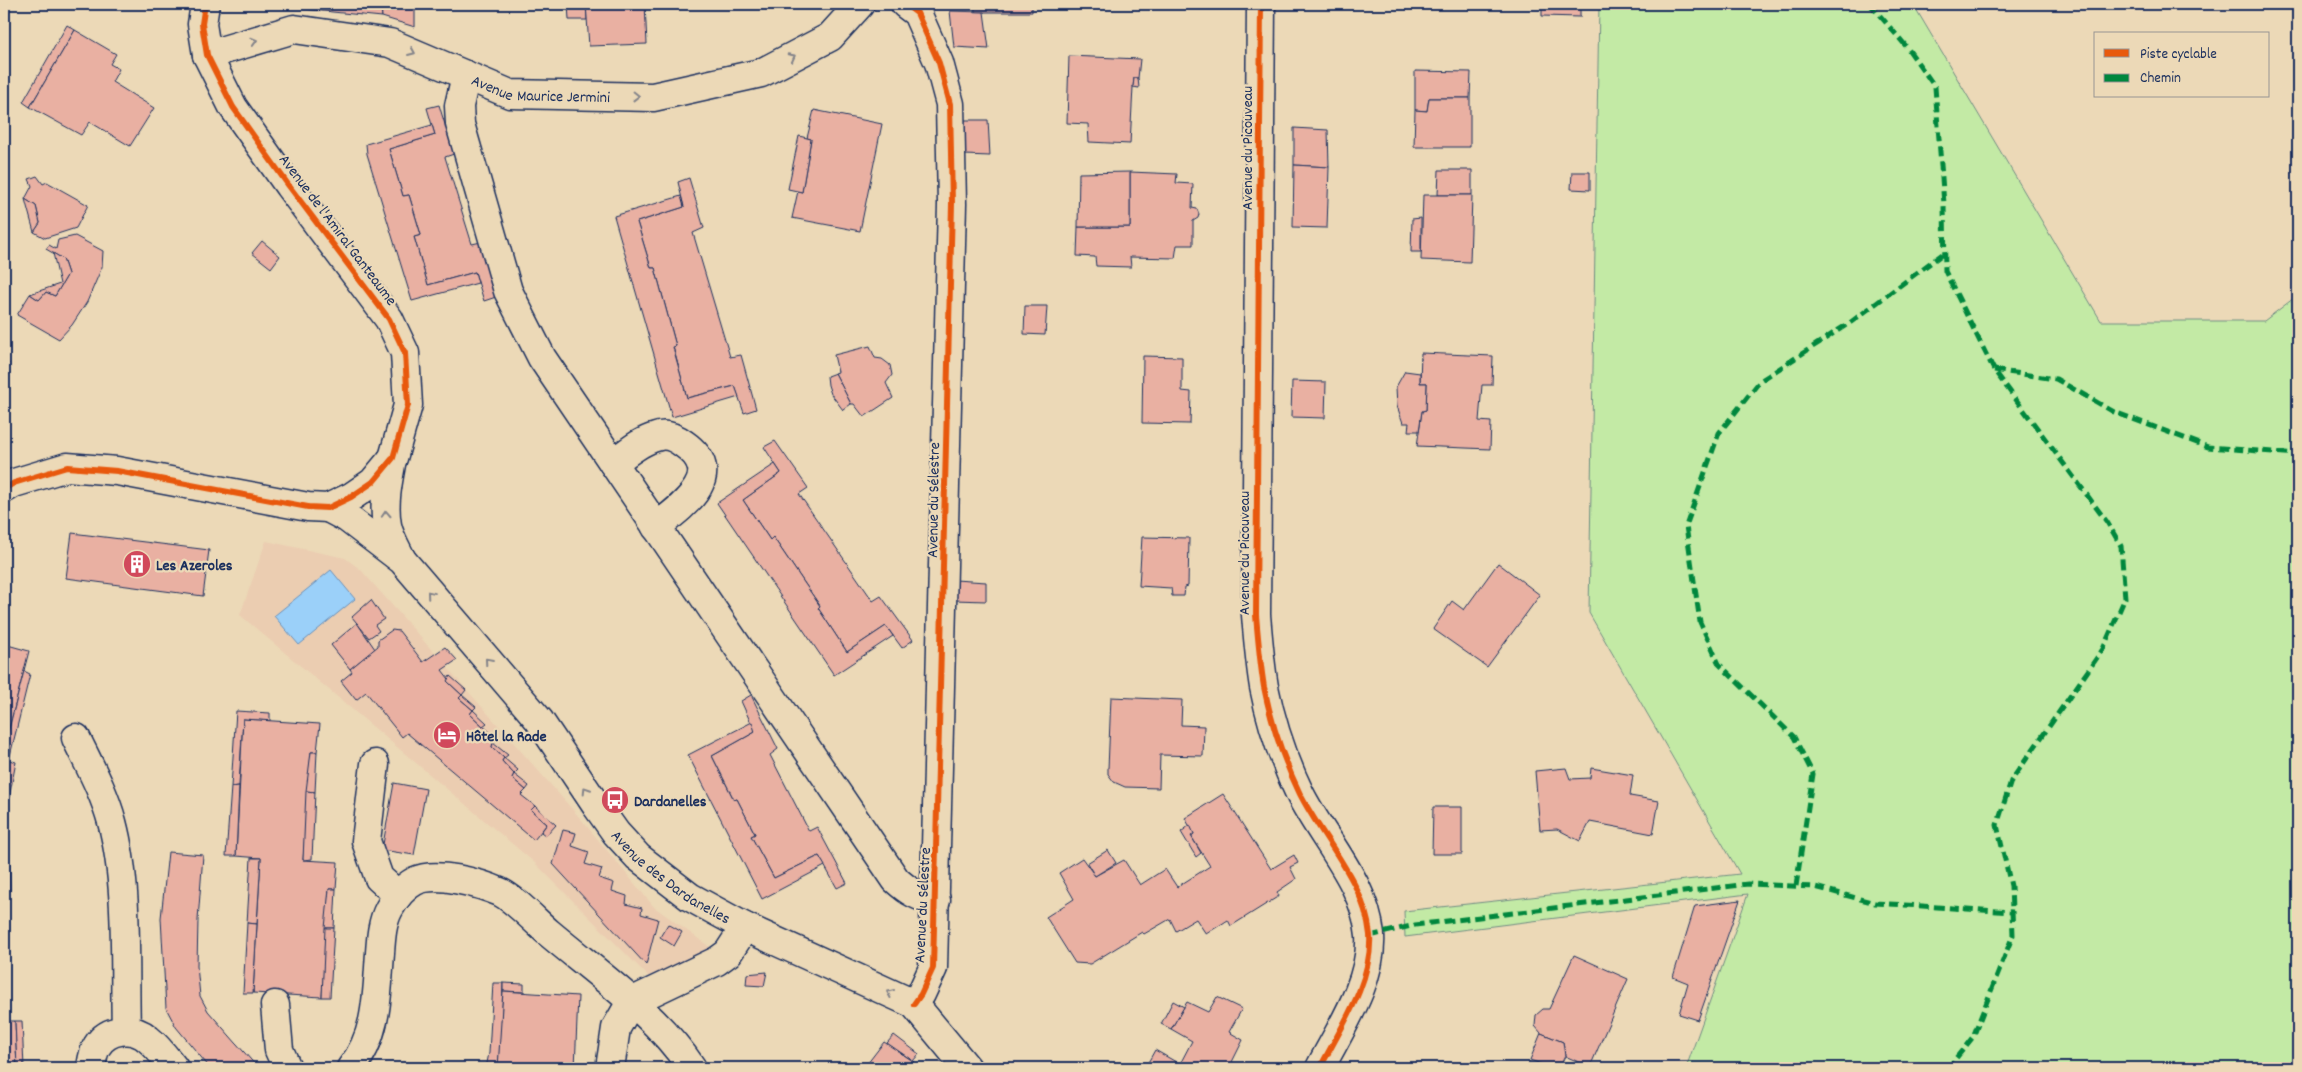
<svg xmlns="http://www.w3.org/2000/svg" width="2302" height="1072" font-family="Dekko,sans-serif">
	<rect width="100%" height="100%" fill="#ecd9b7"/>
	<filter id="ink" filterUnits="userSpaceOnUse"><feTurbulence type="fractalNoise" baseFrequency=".02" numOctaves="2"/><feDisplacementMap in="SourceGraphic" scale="10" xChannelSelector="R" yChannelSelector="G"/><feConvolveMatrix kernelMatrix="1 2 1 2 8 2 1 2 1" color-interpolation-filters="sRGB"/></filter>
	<g filter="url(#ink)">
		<polygon fill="#ebcdb1" points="266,541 345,558 361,570 580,818 654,907 714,950 652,980 535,863 240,615"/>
		<polygon fill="#c3eaa5" stroke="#6f8c82" points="1599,4 1913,4 2101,321 2264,321 2298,295 2298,1068 1686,1068 1748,894 1405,937 1404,911 1740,874 1589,613"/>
		<polygon fill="#9bd0f9" stroke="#6890bb" points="331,570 355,599 299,645 274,616"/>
		<g fill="#e9b0a2" stroke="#1b2f5e">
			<polygon points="304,4 381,4 382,17 303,9"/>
			<polygon points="381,4 415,4 415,27 382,17"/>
			<polygon points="568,4 586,4 587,20 569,20"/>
			<polygon points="586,4 645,4 647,44 589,46"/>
			<polygon points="975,4 1032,5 1032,12 975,12"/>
			<polygon points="1542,4 1580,4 1580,17 1542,16"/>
			<polygon points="950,11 984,12 989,49 954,47"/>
			<polygon points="67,25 75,30 30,107 23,102"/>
			<polygon points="75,30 116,54 110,64 119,69 112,82 154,108 130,146 90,122 81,135 30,107"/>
			<polygon points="1069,56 1140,59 1138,78 1134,78 1133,87 1130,144 1089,142 1088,124 1067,123"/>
			<polygon points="1415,71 1471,72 1470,98 1429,98 1427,111 1415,110"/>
			<polygon points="1134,78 1138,78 1139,88 1133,87"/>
			<polygon points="1429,98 1470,98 1470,147 1414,147 1415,110 1427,111"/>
			<polygon points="439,105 454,154 445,157 472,244 481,242 496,297 484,301 475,272 428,285 414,237 421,235 409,195 403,196 389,149 435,135 427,108"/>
			<polygon points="814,110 882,124 860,231 792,218 798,191 802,192 811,139 807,138"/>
			<polygon points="963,120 988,120 990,156 964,155"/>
			<polygon points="432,125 435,135 389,149 403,196 409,195 421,235 414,237 428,285 475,272 478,283 412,301 367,154 366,144"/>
			<polygon points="1294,128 1328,130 1329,167 1294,165"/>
			<polygon points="799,136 811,139 802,192 788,189"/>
			<polygon points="1294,165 1329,167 1327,228 1293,227"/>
			<polygon points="1439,170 1472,170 1472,195 1438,195"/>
			<polygon points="1130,172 1177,174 1176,183 1193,184 1192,208 1197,209 1199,214 1198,218 1193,221 1193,245 1177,245 1175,258 1130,257 1131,267 1096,266 1095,257 1077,256 1078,227 1130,227"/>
			<polygon points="1130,172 1130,227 1078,227 1079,173"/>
			<polygon points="1572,172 1590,172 1590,190 1571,189"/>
			<polygon points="37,176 43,184 47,182 88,205 76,228 45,238 34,232 40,223 36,206 25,199 32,186 29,179"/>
			<polygon points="689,178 704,228 693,233 730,357 741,355 756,409 744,413 735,386 687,398 673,347 676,346 655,268 651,268 637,222 684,207 678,182"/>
			<polygon points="1423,195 1472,195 1470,262 1421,260"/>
			<polygon points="681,196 684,207 637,222 651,268 655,268 676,346 673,347 687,398 735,386 739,397 672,417 614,216"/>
			<polygon points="25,199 36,206 40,223 34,232"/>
			<polygon points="1421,218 1421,252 1411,252 1412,219"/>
			<polygon points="75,236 103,251 102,267 87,302 72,325 59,339 17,315 30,294 39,300 46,292 55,296 68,274 63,259 46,249 49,245 56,249 58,240"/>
			<polygon points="262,241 280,256 271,268 252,253"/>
			<polygon points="53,253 63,259 68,274 55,296 46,292 39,300 30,294 60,284"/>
			<polygon points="1025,306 1047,306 1045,335 1024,334"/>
			<polygon points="870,346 875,358 882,359 890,365 892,375 886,383 893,398 864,417 854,404 851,404 835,373 838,372 834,355"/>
			<polygon points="1421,353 1493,356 1492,385 1482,385 1479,421 1491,422 1490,449 1417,446 1422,411 1426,410 1427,383 1420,383"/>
			<polygon points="1143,356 1182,357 1182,391 1191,392 1190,424 1142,423"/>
			<polygon points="4,361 9,363 4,375"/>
			<polygon points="1405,371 1420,373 1420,383 1427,383 1426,410 1422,411 1419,431 1408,431 1409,423 1403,423 1397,406 1396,387"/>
			<polygon points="835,373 851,404 843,410 831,394 828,385 827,376"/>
			<polygon points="1292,381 1326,382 1325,418 1291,417"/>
			<polygon points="775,441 808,488 799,494 873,601 881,596 913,640 902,648 886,626 847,652 818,608 820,606 773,537 770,540 743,500 781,473 764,447"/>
			<polygon points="775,464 781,473 743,500 770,540 773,537 820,606 818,608 847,652 886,626 893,636 834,675 717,503"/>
			<polygon points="72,533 209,550 203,596 66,578"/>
			<polygon points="1142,537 1189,538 1188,586 1185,587 1184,596 1172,596 1171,588 1139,586"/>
			<polygon points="1498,563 1540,595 1487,667 1433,629 1452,601 1464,610"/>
			<polygon points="955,580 986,582 986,601 954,600"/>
			<polygon points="371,600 384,619 375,625 379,631 369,638 352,617"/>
			<polygon points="357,623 375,649 350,669 331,645"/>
			<polygon points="392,630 399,631 423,662 445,647 457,660 442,670 449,679 447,681 462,695 459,698 473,710 470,714 483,726 480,730 493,743 492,747 504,758 502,761 514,774 512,778 526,790 521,795 535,806 531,810 547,824 534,840 407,733 402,737 366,692 356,700 341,681 352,672 350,669 378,646 378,640"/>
			<polygon points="4,644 29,651 4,748"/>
			<polygon points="24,671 30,674 9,760 4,758 4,748"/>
			<polygon points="450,676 466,690 462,695 447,681"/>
			<polygon points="462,695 476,707 473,710 459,698"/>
			<polygon points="751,695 778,749 770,755 809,831 817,827 847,883 837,888 819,856 774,878 751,836 755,834 737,799 734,800 712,756 755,732 741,701"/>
			<polygon points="1111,697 1182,700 1181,725 1204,726 1203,756 1160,755 1159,788 1125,787 1114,782 1108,774 1108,769"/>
			<polygon points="473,710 487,723 483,726 470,714"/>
			<polygon points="236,711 270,713 270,721 243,719 239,786 231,787"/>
			<polygon points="243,719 320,724 317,752 311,752 303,860 338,862 336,889 329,889 322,997 253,993 261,858 236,856"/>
			<polygon points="752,722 755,732 712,756 734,800 737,799 755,834 751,836 774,878 819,856 825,866 762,899 688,755"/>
			<polygon points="483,726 498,739 493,743 480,730"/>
			<polygon points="493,743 508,755 504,758 492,747"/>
			<polygon points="311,752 317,752 315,792 306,791"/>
			<polygon points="4,758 9,760 4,778"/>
			<polygon points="504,758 518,770 514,774 502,761"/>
			<polygon points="9,760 16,762 8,803 4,803 4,778"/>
			<polygon points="1566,768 1570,779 1590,778 1591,768 1633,775 1630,796 1659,801 1653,834 1590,822 1580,841 1557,829 1540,830 1535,771"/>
			<polygon points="514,774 529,786 526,790 512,778"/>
			<polygon points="394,783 426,789 414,855 382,850"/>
			<polygon points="239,786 236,856 226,856 231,787"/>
			<polygon points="306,791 315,792 312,859 303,860"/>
			<polygon points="1223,794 1271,869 1294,855 1298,863 1290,867 1296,879 1277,892 1279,896 1231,926 1228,920 1206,934 1196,919 1176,931 1170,919 1144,934 1142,932 1090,964 1075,963 1046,917 1074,899 1059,873 1082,858 1095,876 1124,860 1140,885 1165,869 1177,887 1210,866 1191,836 1194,834 1185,818"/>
			<polygon points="4,803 8,803 10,891 4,892"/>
			<polygon points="535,806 556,825 546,836 541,832 547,824 531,810"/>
			<polygon points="1433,807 1462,807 1462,854 1432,854"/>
			<polygon points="1190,825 1194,834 1191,836 1201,853 1196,857 1181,832"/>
			<polygon points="563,830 576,833 572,846 589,852 585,864 602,869 599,878 614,883 612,891 627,896 626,904 642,908 641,914 658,919 646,965 553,864"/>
			<polygon points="1108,850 1116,863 1095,876 1087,863"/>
			<polygon points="168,852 203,855 198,920 197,966 200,996 208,1011 258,1068 210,1068 176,1027 166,1008 161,918"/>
			<polygon points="251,858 261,858 257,924 247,923"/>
			<polygon points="329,889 336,889 334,928 325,928"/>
			<polygon points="1740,900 1698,1020 1679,1014 1688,983 1673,977 1695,906"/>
			<polygon points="247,923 257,924 253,993 243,993"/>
			<polygon points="4,924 7,1021 15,1021 17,1068 4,1068"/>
			<polygon points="668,924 682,932 674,946 660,937"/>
			<polygon points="325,928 334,928 330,997 322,997"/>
			<polygon points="1574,955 1628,979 1590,1067 1565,1056 1563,1042 1541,1033 1535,1026 1536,1015 1543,1009 1549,1009"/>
			<polygon points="767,972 764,986 746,985 747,974"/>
			<polygon points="493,983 503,983 501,1037 498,1068 486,1068 489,1053"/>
			<polygon points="503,983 524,984 524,992 503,991"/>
			<polygon points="503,991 578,996 575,1068 498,1068"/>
			<polygon points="1217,997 1242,1009 1229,1032 1243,1040 1232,1062 1242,1068 1173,1068 1176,1062 1180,1064 1192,1041 1171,1029 1187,1002 1208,1012"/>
			<polygon points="1173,1001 1184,1007 1171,1029 1161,1024"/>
			<polygon points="15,1021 22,1021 24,1068 17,1068"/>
			<polygon points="1541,1033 1563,1042 1565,1056 1559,1068 1552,1068 1530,1060"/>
			<polygon points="894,1035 919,1054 913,1061 887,1043"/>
			<polygon points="884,1042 913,1061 914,1062 910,1068 864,1068"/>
			<polygon points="1155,1050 1176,1062 1173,1068 1145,1068"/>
		</g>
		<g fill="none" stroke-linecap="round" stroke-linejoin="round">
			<defs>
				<g id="minor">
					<polyline points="905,4 917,13 939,63 950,104 952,204 933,968 921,994 914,1004"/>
					<path d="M 1261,4 L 1256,615 C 1258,639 1260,663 1264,687 C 1271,722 1284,761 1300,794 C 1323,840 1365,882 1370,935 C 1373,981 1340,1029 1320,1068"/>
					<path id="s1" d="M 207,55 L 294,29 L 390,43 L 510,94 L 653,97 L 761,73 L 830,37 L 860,4"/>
					<path d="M 466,75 L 459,106 L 460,124 L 508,291 L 542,358 L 896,880 C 908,891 919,898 936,900"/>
					<path d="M 392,459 C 388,481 383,503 387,525 C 389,536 396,548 401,558"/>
					<path d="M 613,463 C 626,454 640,441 656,437 C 666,433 676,438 684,444 C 728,475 682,507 656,527"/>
					<polyline points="4,489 14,483 67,467 117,471 308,507 328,508 351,497 373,482 393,458 408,405 405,353 389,319 289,186 233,107 207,55 202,24 205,4"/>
					<path id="s2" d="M 328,508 L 347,518 L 402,560 L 539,720 L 596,805 L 616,833 L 638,857 L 690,897 L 745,927 L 914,1004 L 967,1068"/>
					<path d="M 76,738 C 89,765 104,792 112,822 C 129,885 124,963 126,1030"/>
					<polyline points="375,764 366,841 379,878 398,895"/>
					<polyline points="275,1005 279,1050 287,1068"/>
					<path d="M 91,1068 C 92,1061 93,1052 97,1046 C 108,1028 133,1026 148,1039 C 158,1047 166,1058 174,1068"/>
					<path d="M 351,1068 C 378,1035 377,993 380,953 C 381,938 382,922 389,909 C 395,898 404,887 415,881 C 436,871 479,883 500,892 C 516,900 535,921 549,933 C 599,975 656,1014 692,1068"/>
					<polyline points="610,1068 616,1028 631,1002 717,961 728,953 745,927"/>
				</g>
			</defs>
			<use href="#minor" stroke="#1b2f5e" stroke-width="31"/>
			<use href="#minor" stroke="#ecd9b7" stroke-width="28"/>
			<g stroke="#00873e" stroke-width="5" stroke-dasharray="10 5" stroke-linecap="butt">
				<polyline points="1870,4 1906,46 1935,87 1944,204 1945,271 1994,370 2107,522 2121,546 2125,598 2103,649 2011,781 1997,825 2011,886 2013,935 1973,1037 1948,1068"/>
				<polyline points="1994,370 2056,379 2114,412 2208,447 2298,454"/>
				<polyline points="1796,886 1813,774 1794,737 1719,664 1700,622 1686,526 1719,433 1760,381 1851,322 1945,252"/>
				<polyline points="1370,936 1415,925 1748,884 1815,887 1875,903 2013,912"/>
			</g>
			<defs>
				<g id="cycleway">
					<polyline points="905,4 917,13 939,63 950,104 952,204 933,968 921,994 914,1004"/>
					<path d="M 1261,4 L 1256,615 C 1258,639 1260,663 1264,687 C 1271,722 1284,761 1300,794 C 1323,840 1365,882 1370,935 C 1373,981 1340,1029 1320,1068"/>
					<polyline points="4,489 14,483 67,467 117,471 308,507 328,508 351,497 373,482 393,458 408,405 405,353 389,319 289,186 233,107 207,55 202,24 205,4"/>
				</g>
			</defs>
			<use href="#cycleway" stroke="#ecd9b7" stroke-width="9"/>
			<use href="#cycleway" stroke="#e8590c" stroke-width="6"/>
		</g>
		<defs><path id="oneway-chevron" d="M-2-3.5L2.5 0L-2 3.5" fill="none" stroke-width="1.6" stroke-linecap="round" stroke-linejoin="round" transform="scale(1.25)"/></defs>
		<g stroke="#84848a">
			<use href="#oneway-chevron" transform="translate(254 41) rotate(-16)"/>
			<use href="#oneway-chevron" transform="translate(412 52) rotate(23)"/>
			<use href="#oneway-chevron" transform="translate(792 57) rotate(-28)"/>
			<use href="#oneway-chevron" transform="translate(636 96) rotate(1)"/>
			<use href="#oneway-chevron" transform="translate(386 514) rotate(-93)"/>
			<use href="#oneway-chevron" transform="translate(430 594) rotate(-130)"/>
			<use href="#oneway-chevron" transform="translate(488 661) rotate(-131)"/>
			<use href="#oneway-chevron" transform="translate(586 790) rotate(-123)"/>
			<use href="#oneway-chevron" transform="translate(890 993) rotate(-156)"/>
		</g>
	</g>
	<defs>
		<symbol id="building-disc" viewBox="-11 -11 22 22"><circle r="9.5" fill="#d1495b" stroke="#ecd9b7"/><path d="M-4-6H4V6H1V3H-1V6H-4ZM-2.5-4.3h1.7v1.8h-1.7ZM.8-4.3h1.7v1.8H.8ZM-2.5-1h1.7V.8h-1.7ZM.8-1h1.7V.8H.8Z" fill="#fff"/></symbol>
		<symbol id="hotel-disc" viewBox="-11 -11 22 22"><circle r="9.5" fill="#d1495b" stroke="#ecd9b7"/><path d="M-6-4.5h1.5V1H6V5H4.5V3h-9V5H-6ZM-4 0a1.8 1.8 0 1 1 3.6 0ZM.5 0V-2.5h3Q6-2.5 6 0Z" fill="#fff"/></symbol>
		<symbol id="bus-disc" viewBox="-11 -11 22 22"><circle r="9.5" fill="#d1495b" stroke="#ecd9b7"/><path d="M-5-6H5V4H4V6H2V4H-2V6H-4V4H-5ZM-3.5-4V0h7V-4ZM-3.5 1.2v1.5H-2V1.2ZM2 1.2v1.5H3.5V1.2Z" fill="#fff"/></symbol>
	</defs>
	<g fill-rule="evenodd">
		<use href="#building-disc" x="121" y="548" width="32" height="32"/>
		<use href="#hotel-disc" x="431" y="719" width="32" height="32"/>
		<use href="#bus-disc" x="599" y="784" width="32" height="32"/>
	</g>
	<g text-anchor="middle" stroke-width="4.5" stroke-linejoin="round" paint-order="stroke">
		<g font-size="16" fill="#1b2f5e" stroke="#ecd9b7">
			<text dy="6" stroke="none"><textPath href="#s1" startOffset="348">Avenue Maurice Jermini</textPath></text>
			<text transform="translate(1246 148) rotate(-90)" y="6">Avenue du Picouveau</text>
			<text transform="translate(339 229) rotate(53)" y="6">Avenue de l'Amiral Ganteaume</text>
			<text transform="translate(932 500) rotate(-89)" y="6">Avenue du Sélestre</text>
			<text transform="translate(1243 553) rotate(-90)" y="6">Avenue du Picouveau</text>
			<text dy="6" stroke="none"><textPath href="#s2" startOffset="509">Avenue des Dardanelles</textPath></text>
			<text transform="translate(921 905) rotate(-87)" y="6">Avenue du Sélestre</text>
		</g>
		<g font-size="16" font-weight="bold" fill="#1b2f5e" stroke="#ecd9b7" text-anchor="start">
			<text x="156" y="570">Les Azeroles</text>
			<text x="466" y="741">Hôtel la Rade</text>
			<text x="634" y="806">Dardanelles</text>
		</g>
	</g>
	<rect width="2302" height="1072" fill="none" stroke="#ecd9b7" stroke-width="20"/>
	<rect x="10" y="10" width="2282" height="1052" fill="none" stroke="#1b2f5e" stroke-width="2" filter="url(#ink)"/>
	<rect x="2094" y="32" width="175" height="65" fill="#ecd9b7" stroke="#989593"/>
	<rect x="2104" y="49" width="25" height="8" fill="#e8590c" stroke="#989593"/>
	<text x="2140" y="58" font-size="15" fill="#1b2f5e">Piste cyclable</text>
	<rect x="2104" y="74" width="25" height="8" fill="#00873e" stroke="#989593"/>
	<text x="2140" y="82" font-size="15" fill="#1b2f5e">Chemin</text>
</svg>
